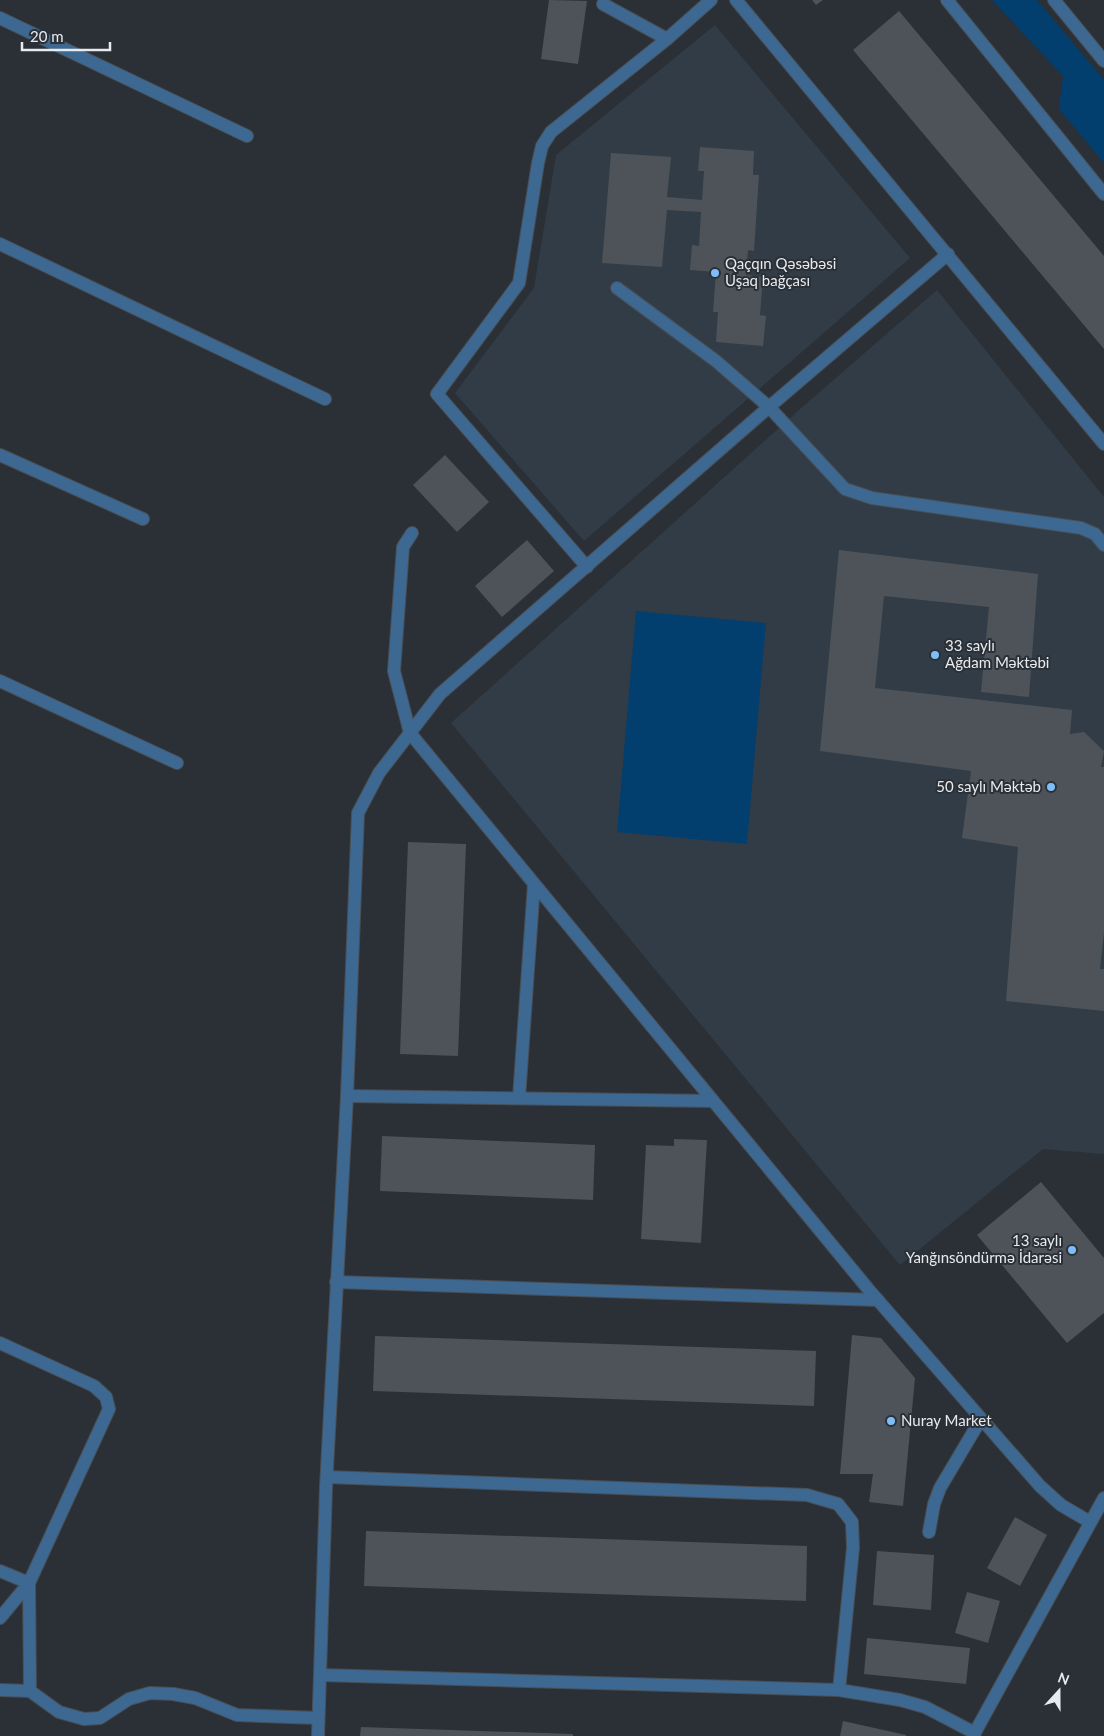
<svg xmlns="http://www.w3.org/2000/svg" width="1104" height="1736" font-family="Lato,sans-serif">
	<rect width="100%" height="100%" fill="#2a3036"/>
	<g fill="#323c46">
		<polygon points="715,25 910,258 584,541 455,393 534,288 556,155"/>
		<polygon points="937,290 1104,497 1104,1154 1043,1149 900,1265 451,723 799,410"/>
	</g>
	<g fill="#023f6e">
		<polygon points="992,0 1037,0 1104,80 1104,163 1059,109 1063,76"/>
		<polygon points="636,611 766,623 747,844 617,832"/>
	</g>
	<g fill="#4d5359">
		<polygon points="549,0 587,1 578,64 541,59"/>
		<polygon points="812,0 823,0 816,5"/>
		<polygon points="899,11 1104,256 1104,349 853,50"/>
		<polygon points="700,147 754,151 753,175 759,175 754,251 748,250 746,275 763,277 760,315 766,316 763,346 716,342 718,312 713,312 716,272 690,270 692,245 699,246 701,212 667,210 662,267 602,263 611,153 671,157 667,197 702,200 704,171 698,171"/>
		<polygon points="445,455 489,502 457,532 413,485"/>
		<polygon points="527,540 554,571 502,617 475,586"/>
		<polygon points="839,550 1038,574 1029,697 981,692 989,607 884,596 875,688 1072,710 1070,734 1084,732 1104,751 1101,767 1104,767 1104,932 1100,969 1104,969 1104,1011 1006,1001 1018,847 962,838 971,771 820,751"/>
		<polygon points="408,842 466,844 458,1056 400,1054"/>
		<polygon points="382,1136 595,1145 593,1200 380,1191"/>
		<polygon points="674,1139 707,1140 701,1243 641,1239 646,1145 674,1146"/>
		<polygon points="1041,1182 1104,1258 1104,1313 1067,1343 977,1235"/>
		<polygon points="852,1335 881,1338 915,1378 903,1506 869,1502 873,1474 840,1474"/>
		<polygon points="375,1336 816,1351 814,1406 373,1391"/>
		<polygon points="1015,1517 1047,1535 1020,1586 987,1568"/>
		<polygon points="366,1531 807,1546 806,1601 364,1586"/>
		<polygon points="877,1551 934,1555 931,1610 873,1605"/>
		<polygon points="967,1592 1000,1601 988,1643 955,1633"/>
		<polygon points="867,1638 970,1648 966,1684 864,1674"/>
		<polygon points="843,1721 906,1735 906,1736 840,1736"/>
		<polygon points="361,1727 573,1734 573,1736 360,1736"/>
	</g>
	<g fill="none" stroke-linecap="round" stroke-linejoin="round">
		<defs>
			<g id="minor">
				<polyline points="736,0 1104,444"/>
				<polyline points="947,0 1104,194"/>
				<polyline points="1054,0 1104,61"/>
				<polyline points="603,4 667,39"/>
				<polyline points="0,18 247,136"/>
				<polyline points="0,244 325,399"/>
				<polyline points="617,288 716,361 769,407 845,489 872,498 1081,528 1095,534 1104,545"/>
				<polyline points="0,455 143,519"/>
				<polyline points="412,533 403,547 394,671 410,733 869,1290 1040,1486 1061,1505 1090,1522"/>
				<polyline points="587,567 437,394 519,283 538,163 542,146 551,132 667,39 711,0"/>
				<polyline points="0,681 177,763"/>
				<polyline points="347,1096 713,1101"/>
				<polyline points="519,1098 534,884"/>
				<polyline points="336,1282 878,1300"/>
				<polyline points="0,1343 94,1386 106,1397 109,1409 29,1583 0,1618"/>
				<polyline points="327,1477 807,1495 838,1504 852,1522 853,1548 839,1690"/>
				<polyline points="929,1532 934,1504 940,1488 981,1419"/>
				<polyline points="0,1571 29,1583 30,1691 0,1690"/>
				<polyline points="320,1675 839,1690 900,1700 925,1707 975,1733"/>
				<polyline points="30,1691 59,1712 84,1719 100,1718 129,1699 150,1693 173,1694 195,1698 237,1715 318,1718"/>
				<polyline points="318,1736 326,1487 347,1096 358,813 379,773 440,694 769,407 948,254"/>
				<polyline points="973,1736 1104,1498"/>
			</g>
		</defs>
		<use href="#minor" stroke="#484e53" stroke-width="14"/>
		<use href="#minor" stroke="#3d6892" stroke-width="12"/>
	</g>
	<g fill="#7fbdfa" stroke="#2a3036" stroke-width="2">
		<circle cx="715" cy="273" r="5"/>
		<circle cx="935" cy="655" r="5"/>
		<circle cx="1051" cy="787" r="5"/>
		<circle cx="1072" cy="1250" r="5"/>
		<circle cx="891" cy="1421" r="5"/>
	</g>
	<g text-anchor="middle" stroke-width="4" stroke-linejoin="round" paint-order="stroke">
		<g font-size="15" fill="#e7eaee" stroke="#2a3036" text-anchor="start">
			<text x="725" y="269">Qaçqın Qəsəbəsi<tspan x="725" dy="17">Uşaq bağçası</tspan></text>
			<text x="945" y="651">33 saylı<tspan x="945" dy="17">Ağdam Məktəbi</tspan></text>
			<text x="1041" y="792" text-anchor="end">50 saylı Məktəb</text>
			<text x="1062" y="1246" text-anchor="end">13 saylı<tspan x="1062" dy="17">Yanğınsöndürmə İdarəsi</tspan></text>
			<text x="901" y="1426">Nuray Market</text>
		</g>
	</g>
	<g transform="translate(1059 1691) rotate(21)" stroke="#2a3036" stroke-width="4" paint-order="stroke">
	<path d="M0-4L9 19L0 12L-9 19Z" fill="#e7eaee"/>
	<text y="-8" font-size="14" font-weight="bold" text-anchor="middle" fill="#e7eaee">N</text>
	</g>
	<path d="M22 42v8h88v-8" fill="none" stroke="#e7eaee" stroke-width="2.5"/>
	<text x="30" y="42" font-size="15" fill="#e7eaee" stroke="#2a3036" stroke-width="4" paint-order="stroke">20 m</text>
</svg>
